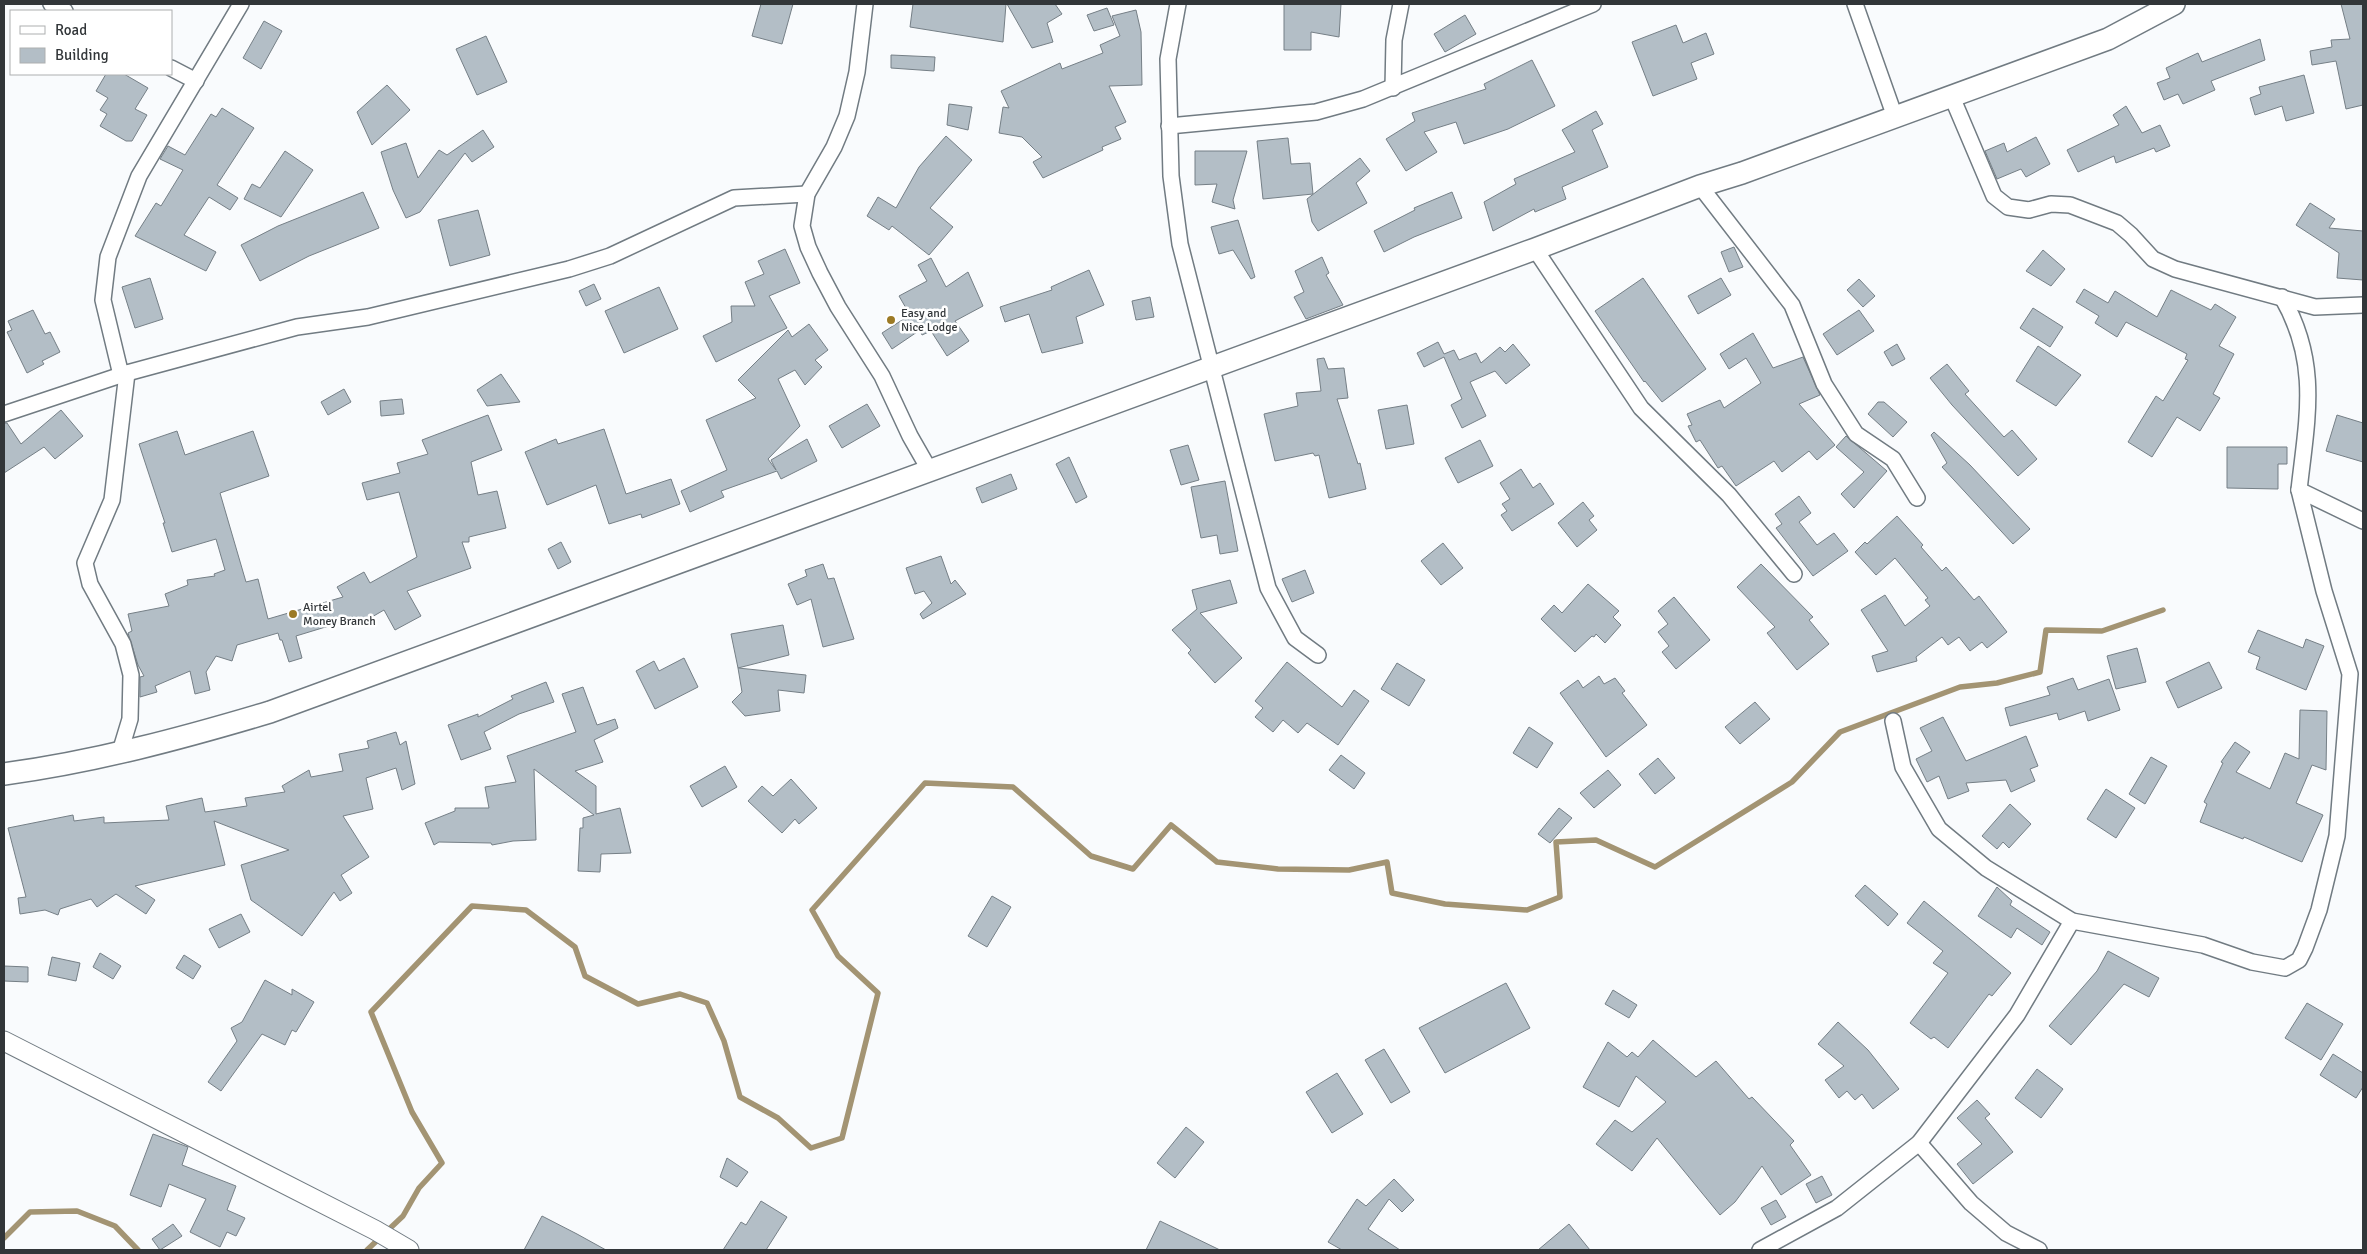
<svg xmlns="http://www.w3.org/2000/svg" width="2367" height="1254" font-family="Signika,sans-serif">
	<rect width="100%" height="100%" fill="#f9fbfd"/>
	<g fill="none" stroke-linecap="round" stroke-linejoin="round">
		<g stroke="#a39473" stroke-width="5.5">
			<polyline points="4,1238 30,1212 77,1211 115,1226 138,1250"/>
			<polyline points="367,1250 403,1216 419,1188 442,1163 412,1112 371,1012 472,906 526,910 575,947 585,976 638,1004 680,994 707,1003 724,1041 740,1097 778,1118 811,1148 842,1138 878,993 838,956 812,910 925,783 1013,787 1091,856 1133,869 1171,825 1217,862 1278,869 1349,870 1387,862 1392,893 1445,904 1527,910 1560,897 1556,842 1596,840 1655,867 1792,782 1840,732 1960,687 1997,683 2040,672 2046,630 2102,631 2163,610"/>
		</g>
	</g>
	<g fill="#b3bec6" stroke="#757f86">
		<polygon points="761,4 793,4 782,44 752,36"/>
		<polygon points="913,4 1006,4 1003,42 910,27"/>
		<polygon points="1007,4 1055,4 1062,14 1047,23 1053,42 1032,48"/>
		<polygon points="1284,4 1341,4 1339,37 1311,32 1311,50 1284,50"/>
		<polygon points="2341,4 2363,4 2363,105 2346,109 2336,61 2312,65 2310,51 2332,47 2331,40 2350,39"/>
		<polygon points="1107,8 1114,25 1094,31 1087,15"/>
		<polygon points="1136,10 1141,32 1142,85 1109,86 1126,122 1115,127 1121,139 1102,147 1103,150 1043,178 1033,162 1042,157 1022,137 999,133 1003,107 1009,108 1001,91 1060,63 1062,69 1103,53 1100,45 1120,36 1112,16"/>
		<polygon points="1465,15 1476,34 1445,52 1434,34"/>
		<polygon points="264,21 282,31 261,69 243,58"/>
		<polygon points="1676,25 1683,43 1706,33 1714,54 1691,63 1697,79 1653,96 1632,42"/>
		<polygon points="486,36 507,82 477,95 456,49"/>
		<polygon points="2260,39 2265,60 2211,81 2215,90 2183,104 2178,94 2164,100 2157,83 2170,78 2166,68 2198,53 2202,62"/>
		<polygon points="891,55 935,57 934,71 891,68"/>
		<polygon points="1532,60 1555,106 1508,129 1464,144 1456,122 1424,132 1437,152 1406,171 1386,139 1415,121 1412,113 1486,89 1484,84"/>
		<polygon points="106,74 124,74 148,88 135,109 147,115 132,141 126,141 100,126 107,114 100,110 108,98 96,91"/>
		<polygon points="2304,75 2314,113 2286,121 2282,106 2255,115 2250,98 2261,94 2259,87"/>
		<polygon points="387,85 410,110 372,145 357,112"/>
		<polygon points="949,104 972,107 968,130 947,125"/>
		<polygon points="2126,106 2142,133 2160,125 2170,146 2156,152 2154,148 2116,163 2114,156 2078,172 2067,150 2119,125 2113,115"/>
		<polygon points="222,108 254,128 217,185 238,198 230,210 209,197 184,235 216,252 206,271 135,236 156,203 161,206 183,170 160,159 168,146 185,155 211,114 216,117"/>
		<polygon points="1596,111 1603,124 1592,130 1608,167 1562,187 1566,199 1535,212 1534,209 1493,231 1484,202 1516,184 1514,179 1575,152 1562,130"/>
		<polygon points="483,130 494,147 472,162 465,153 420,212 406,218 393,190 381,152 406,143 418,178 439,150 447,155"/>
		<polygon points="946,136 972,160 930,208 953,227 929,255 892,226 889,230 867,216 878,197 896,208 919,167"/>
		<polygon points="2036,137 2050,164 2026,177 2021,169 1997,179 1985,151 2004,143 2007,152"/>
		<polygon points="1288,138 1291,164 1310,163 1313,194 1263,199 1257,141"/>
		<polygon points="285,151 313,170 281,217 244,199 252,184 260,188"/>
		<polygon points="1195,151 1247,151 1233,200 1235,209 1212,202 1217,184 1195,185"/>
		<polygon points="1360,158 1370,171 1356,183 1367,203 1318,231 1312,222 1307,199"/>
		<polygon points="363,192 379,228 309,256 260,281 241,245 278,226"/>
		<polygon points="1452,192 1462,218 1414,237 1384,252 1374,231 1415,210 1414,208"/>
		<polygon points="2310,203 2335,219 2329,228 2363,231 2363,280 2337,278 2339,253 2296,225"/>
		<polygon points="478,210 490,255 450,266 438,220"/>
		<polygon points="1238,220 1255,277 1251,279 1233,250 1219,254 1211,227"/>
		<polygon points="1734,247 1743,267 1729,272 1721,252"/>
		<polygon points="785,249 800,283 769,296 787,328 716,362 703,336 732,322 731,306 755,306 745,282 764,274 758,261"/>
		<polygon points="2043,250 2065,269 2051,286 2026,271"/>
		<polygon points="1322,257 1329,273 1326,275 1343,305 1306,319 1294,297 1304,292 1295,271"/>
		<polygon points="931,258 946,287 968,272 983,306 955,321 969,341 947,356 931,331 922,335 920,330 892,349 882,333 910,315 899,296 927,281 918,265"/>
		<polygon points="1089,270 1104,305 1076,317 1083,343 1042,353 1029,314 1005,322 1000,307 1052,290 1051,287"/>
		<polygon points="150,278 163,319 135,328 122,287"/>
		<polygon points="1643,278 1706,369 1662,402 1645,381 1644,382 1595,311"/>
		<polygon points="1721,278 1731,295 1698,314 1688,296"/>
		<polygon points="1859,279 1875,296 1863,307 1847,290"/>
		<polygon points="594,284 601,299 586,306 579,291"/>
		<polygon points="659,287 678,329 624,353 605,311"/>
		<polygon points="2084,289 2108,303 2115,291 2157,317 2171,290 2211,310 2215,304 2236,317 2219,346 2234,354 2213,394 2220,398 2200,431 2177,417 2152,457 2128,442 2156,396 2163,401 2188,360 2185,359 2187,354 2126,322 2117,337 2095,323 2099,316 2076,302"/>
		<polygon points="1150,297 1154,317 1136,320 1132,301"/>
		<polygon points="2033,308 2063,327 2050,347 2020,328"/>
		<polygon points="33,310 45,334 50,332 60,352 42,361 44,364 27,373 7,332 12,330 8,321"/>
		<polygon points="1859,310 1874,331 1837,355 1823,334"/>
		<polygon points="809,324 828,350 815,360 822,367 805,385 795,370 778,379 800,426 768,459 776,470 771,460 807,439 817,461 781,479 777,471 721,491 724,497 690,512 681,491 727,470 706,420 756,398 738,380 788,330 792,337"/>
		<polygon points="1753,333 1773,368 1803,357 1820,395 1799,404 1835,445 1817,460 1809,451 1782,472 1774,461 1736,486 1722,466 1718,468 1700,440 1696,442 1688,426 1692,425 1687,414 1720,400 1724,408 1761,383 1746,358 1729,369 1720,354"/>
		<polygon points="1438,342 1444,354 1454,350 1459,360 1476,353 1481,363 1500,347 1505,352 1513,344 1530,365 1506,384 1495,371 1470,382 1486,416 1462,428 1451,405 1462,399 1444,357 1424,367 1417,353"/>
		<polygon points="1897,344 1905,359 1892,366 1884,352"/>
		<polygon points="2038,346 2081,375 2056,406 2016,381"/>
		<polygon points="1324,358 1328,369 1344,368 1348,398 1337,399 1358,464 1360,463 1366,489 1329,498 1319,455 1315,456 1313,453 1275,461 1264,414 1298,406 1296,393 1321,391 1317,359"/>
		<polygon points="1947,364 1969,391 1965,394 2004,437 2012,430 2037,459 2018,476 1952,405 1930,378"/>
		<polygon points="501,374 520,402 487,406 477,390"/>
		<polygon points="344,389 351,402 328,415 321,402"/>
		<polygon points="402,399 404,414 381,416 380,401"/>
		<polygon points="1878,402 1884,402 1907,422 1893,437 1868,414"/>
		<polygon points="867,404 880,426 842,448 829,426"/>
		<polygon points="1407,405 1414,444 1386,449 1378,410"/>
		<polygon points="61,410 83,436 55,459 44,447 4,473 4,423 7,423 21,444"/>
		<polygon points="488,415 502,450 471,462 478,495 497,491 506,528 469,537 469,542 462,542 471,568 407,591 421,616 395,630 384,610 358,625 355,618 296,636 302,658 289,662 282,640 280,640 278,633 237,645 232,661 216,656 206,672 210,690 195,694 190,671 155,686 157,692 140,697 140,677 144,676 138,665 128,633 132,631 128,614 169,606 165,594 188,585 187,580 215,576 214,574 225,570 216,539 172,552 163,523 165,523 139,444 177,431 185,455 253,431 269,476 220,493 246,582 258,579 268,619 343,597 337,587 364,572 370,583 417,557 399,492 367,500 362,483 400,473 397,463 428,454 422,440"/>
		<polygon points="2337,415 2363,423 2363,462 2326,451"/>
		<polygon points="604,429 626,494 671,479 680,504 642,518 641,514 609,524 596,485 547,505 525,452 556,439 558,444"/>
		<polygon points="1934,432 1970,465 2030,529 2013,544 1942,467 1947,463 1931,435"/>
		<polygon points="1846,436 1887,471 1854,508 1841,494 1864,472 1836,447"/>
		<polygon points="1480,440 1493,466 1458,483 1445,458"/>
		<polygon points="1188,445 1199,480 1181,485 1170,450"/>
		<polygon points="2227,447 2287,447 2287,464 2278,464 2278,489 2227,488"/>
		<polygon points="1069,457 1087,497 1076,503 1056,464"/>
		<polygon points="1521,469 1533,488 1540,483 1554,504 1512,531 1501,515 1507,511 1502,504 1510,499 1500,483"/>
		<polygon points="1011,474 1017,489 982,503 976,488"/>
		<polygon points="1225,481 1238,551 1220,554 1217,535 1201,538 1191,487"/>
		<polygon points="1799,496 1811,513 1799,522 1817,545 1834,533 1848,551 1813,576 1776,528 1782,524 1775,514"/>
		<polygon points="1583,502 1594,516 1589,520 1597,530 1577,547 1558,523"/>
		<polygon points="1897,516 1923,545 1921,547 1942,571 1946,567 1974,600 1979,596 2007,632 1987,648 1982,642 1970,651 1959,637 1948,645 1942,637 1916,657 1917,661 1877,672 1872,656 1888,651 1861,610 1885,595 1905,626 1930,606 1925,600 1928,598 1895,558 1876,575 1855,552 1865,542 1867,544"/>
		<polygon points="561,542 571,562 558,569 548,549"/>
		<polygon points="1443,543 1463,568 1441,585 1421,561"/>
		<polygon points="941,556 951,584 955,580 966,594 923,619 920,614 932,603 924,591 915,594 906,568"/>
		<polygon points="823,564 828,579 834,578 854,639 823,647 811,599 797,605 788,584 807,576 805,570"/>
		<polygon points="1761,564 1813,617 1809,620 1829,644 1797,670 1767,633 1775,627 1737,587"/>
		<polygon points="1305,570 1314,593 1292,602 1282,579"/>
		<polygon points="1230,580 1237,603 1200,613 1242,658 1215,683 1188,653 1191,650 1172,630 1197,609 1192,590"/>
		<polygon points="1588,584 1619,611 1613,617 1621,625 1605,643 1596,634 1594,637 1592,636 1575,652 1541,619 1554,605 1562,613"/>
		<polygon points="1674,597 1710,640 1676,669 1662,652 1669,646 1658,632 1668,624 1658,611"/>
		<polygon points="783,625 789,655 738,668 731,634"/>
		<polygon points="2258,630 2303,648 2306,639 2324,646 2306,690 2256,669 2260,657 2248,652"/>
		<polygon points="2137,648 2146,682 2116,689 2107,656"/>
		<polygon points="684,658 698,687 655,709 636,671 654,661 659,671"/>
		<polygon points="1287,662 1342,707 1354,690 1369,701 1338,745 1307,723 1298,733 1283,720 1273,732 1255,717 1263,708 1255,701"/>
		<polygon points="2209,662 2222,688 2178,708 2166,682"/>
		<polygon points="1397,663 1425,680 1409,706 1381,689"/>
		<polygon points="738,668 806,675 804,693 778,690 780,711 745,716 732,702 742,692"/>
		<polygon points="1599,676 1604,684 1615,678 1625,691 1622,693 1647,725 1606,757 1560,693 1578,680 1583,688"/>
		<polygon points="2073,678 2078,690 2109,679 2120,710 2088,721 2085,711 2059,720 2057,713 2010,726 2005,708 2050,695 2047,687"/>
		<polygon points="546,682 554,702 519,714 484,732 491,749 461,760 448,725 478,714 478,717 513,699 511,696"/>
		<polygon points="583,687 597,725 615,719 618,728 594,740 603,762 575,771 596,786 596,814 620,808 631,853 601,854 600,872 578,871 580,828 583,828 583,818 594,815 534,769 536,840 513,841 492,845 491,843 439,842 434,845 425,823 455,811 455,808 489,808 485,787 516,782 507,756 576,732 562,694"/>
		<polygon points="1755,702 1770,719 1740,744 1725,727"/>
		<polygon points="2300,710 2327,711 2326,770 2312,765 2296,803 2323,815 2302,862 2244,837 2243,839 2200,822 2207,804 2204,802 2223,763 2221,762 2235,742 2250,752 2236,772 2270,789 2285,753 2299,759"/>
		<polygon points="1943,717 1966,761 2026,736 2038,766 2030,769 2035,781 2011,792 2006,780 1966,783 1969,791 1948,799 1939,776 1927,782 1916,759 1932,751 1920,728"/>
		<polygon points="1529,727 1553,743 1537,768 1513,753"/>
		<polygon points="396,732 400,745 406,741 415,784 402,790 396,768 366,778 373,809 343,816 369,857 341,875 352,893 340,901 334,892 302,936 251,900 241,865 289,850 214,821 225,865 135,886 155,900 146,914 116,894 97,907 91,899 60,909 58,915 45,910 20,914 18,898 26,897 8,828 73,815 74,821 104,817 104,823 169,820 166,806 202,798 205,812 247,806 245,798 285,792 282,786 309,770 311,777 343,771 339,754 369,748 367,741"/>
		<polygon points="1341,755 1365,773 1354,789 1329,770"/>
		<polygon points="2151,757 2167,766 2145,804 2129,794"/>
		<polygon points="1658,758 1675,778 1655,794 1639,774"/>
		<polygon points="725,766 737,787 702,807 690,786"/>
		<polygon points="1608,770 1621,785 1594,808 1580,793"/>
		<polygon points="791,779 817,808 799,824 795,819 782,833 748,801 762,786 773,796"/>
		<polygon points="2106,789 2135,808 2116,838 2087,819"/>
		<polygon points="2010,804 2031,824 2009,848 2003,842 1997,849 1982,836"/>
		<polygon points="1559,808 1572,818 1550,843 1538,834"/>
		<polygon points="1865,885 1898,914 1888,926 1855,896"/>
		<polygon points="1997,887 2012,901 2010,905 2050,932 2042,945 2017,928 2011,938 1978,916"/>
		<polygon points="992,896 1011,907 987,947 968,936"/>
		<polygon points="1924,901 2011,973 1992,996 1989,994 1948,1048 1934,1037 1931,1039 1910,1023 1948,973 1933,963 1943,951 1907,923"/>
		<polygon points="241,914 250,932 219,948 209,929"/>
		<polygon points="2108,951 2159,978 2149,997 2124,984 2071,1045 2049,1026 2097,971"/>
		<polygon points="100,953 121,966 113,979 93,967"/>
		<polygon points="184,955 201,966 193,979 176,968"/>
		<polygon points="52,957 80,963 76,981 48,975"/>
		<polygon points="4,966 28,967 28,982 4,981"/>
		<polygon points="265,980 292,995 292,989 314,1002 296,1032 292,1030 285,1045 262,1034 221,1091 208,1082 237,1041 231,1028 242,1022"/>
		<polygon points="1506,983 1530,1028 1445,1073 1419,1028"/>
		<polygon points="1613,990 1637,1005 1629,1018 1605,1004"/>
		<polygon points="2307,1003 2343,1024 2321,1060 2285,1038"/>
		<polygon points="1838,1022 1868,1050 1899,1089 1873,1109 1862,1094 1855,1100 1847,1091 1839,1098 1825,1080 1844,1066 1818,1044"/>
		<polygon points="1653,1040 1696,1077 1716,1061 1749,1099 1752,1097 1794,1141 1790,1145 1811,1175 1781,1195 1762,1166 1735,1202 1720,1215 1657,1138 1632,1171 1596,1144 1615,1120 1632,1132 1666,1102 1636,1076 1619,1107 1583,1087 1608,1042 1627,1057 1632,1052 1638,1057"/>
		<polygon points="1384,1049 1410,1092 1391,1103 1365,1060"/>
		<polygon points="2333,1054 2363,1073 2363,1087 2356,1098 2320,1075"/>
		<polygon points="2037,1069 2063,1089 2041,1118 2015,1098"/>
		<polygon points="1337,1073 1363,1114 1332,1133 1306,1092"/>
		<polygon points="1977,1100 1990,1114 1985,1118 2013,1152 1973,1184 1957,1164 1982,1144 1957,1118"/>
		<polygon points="1186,1127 1204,1142 1175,1178 1157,1163"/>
		<polygon points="153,1134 188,1147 182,1165 236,1186 227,1210 245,1218 236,1236 227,1232 220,1247 190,1232 206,1199 169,1184 161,1207 130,1195"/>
		<polygon points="727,1158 748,1172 737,1187 720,1177"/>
		<polygon points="1822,1176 1832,1195 1816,1203 1806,1184"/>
		<polygon points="1394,1179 1414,1200 1402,1212 1389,1199 1368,1229 1400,1250 1342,1250 1328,1242 1357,1199 1366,1206"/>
		<polygon points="1776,1200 1786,1217 1771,1225 1761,1208"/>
		<polygon points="761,1201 787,1217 766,1250 723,1250 741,1222 746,1225"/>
		<polygon points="542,1216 577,1234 606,1250 524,1250"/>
		<polygon points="1160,1221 1220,1250 1146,1250"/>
		<polygon points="173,1224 182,1236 160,1250 152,1239"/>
		<polygon points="1569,1224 1590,1250 1538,1250"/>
	</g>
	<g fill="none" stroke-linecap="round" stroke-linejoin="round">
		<defs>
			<g id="minor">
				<polyline points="51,4 65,11"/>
				<polyline points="865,4 857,72 847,116 834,147 807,194 802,226 808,247 820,273 838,307 882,376 910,436 930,471"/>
				<polyline points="1178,4 1168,59 1171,176 1180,244 1268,588 1295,638 1318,655"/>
				<polyline points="1855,4 1895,117"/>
				<polyline points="171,68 196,81"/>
				<polyline points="1393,88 1394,40 1401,4"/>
				<polyline points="1952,97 1994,196 2008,207 2029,210 2051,204 2070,205 2117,223 2131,235 2153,259 2175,269 2315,307 2363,305"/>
				<polyline points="1169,126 1316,112 1363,99 1593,4"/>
				<polyline points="1700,186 1792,305 1824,384 1856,434 1893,459 1917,498"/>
				<polyline points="1535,249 1641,408 1729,495 1794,574"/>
				<polyline points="121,375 103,300 108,257 139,176 241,4"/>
				<polyline points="4,414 127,373 297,327 368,317 569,269 610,256 734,198 807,194"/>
				<polyline points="2299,490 2363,521"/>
				<path d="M 1893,721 L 1903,767 L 1939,829 L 1986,868 L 2072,921 L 2203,945 L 2252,962 L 2285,968 L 2299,960 L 2305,948 L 2319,910 L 2337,836 L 2350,674 L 2324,591 L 2299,490 C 2307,418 2320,363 2282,297"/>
				<polyline points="120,752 130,719 131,675 123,644 90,584 85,563 112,500 127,373"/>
				<polyline points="1919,1143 1971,1203 2006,1233 2039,1250"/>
				<polyline points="1760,1250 1837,1208 1919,1143 2017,1015 2072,921"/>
			</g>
			<polyline id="tertiary" points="4,1041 375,1230 409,1250"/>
			<path id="secondary" d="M 4,774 C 94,762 183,738 270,712 L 1535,249 L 1700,186 L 1742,173 L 2108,39 L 2174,4"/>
		</defs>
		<use href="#minor" stroke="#717b82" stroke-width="18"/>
		<use href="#tertiary" stroke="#717b82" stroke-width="21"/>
		<use href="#secondary" stroke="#717b82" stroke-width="24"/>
		<use href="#minor" stroke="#fff" stroke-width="15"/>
		<use href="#tertiary" stroke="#fff" stroke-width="19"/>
		<use href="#secondary" stroke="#fff" stroke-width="21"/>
	</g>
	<g fill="#9c7a25" stroke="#fff" stroke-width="2">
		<circle cx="891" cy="320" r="5"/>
		<circle cx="293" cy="614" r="5"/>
	</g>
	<g text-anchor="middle" stroke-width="5" stroke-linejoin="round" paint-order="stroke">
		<g font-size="12" fill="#323639" stroke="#fff" text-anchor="start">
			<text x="901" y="317">Easy and<tspan x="901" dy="14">Nice Lodge</tspan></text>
			<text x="303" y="611">Airtel<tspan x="303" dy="14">Money Branch</tspan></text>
		</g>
	</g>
	<rect width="2367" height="1254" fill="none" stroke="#323639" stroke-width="10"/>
	<rect x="10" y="10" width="162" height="65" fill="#ffffff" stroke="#adafb0"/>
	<rect x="20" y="26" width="25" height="8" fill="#ffffff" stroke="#adafb0"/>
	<text x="55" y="35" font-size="15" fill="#323639">Road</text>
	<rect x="20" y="48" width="25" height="15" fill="#b3bec6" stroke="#adafb0"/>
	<text x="55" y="60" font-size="15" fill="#323639">Building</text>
</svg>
